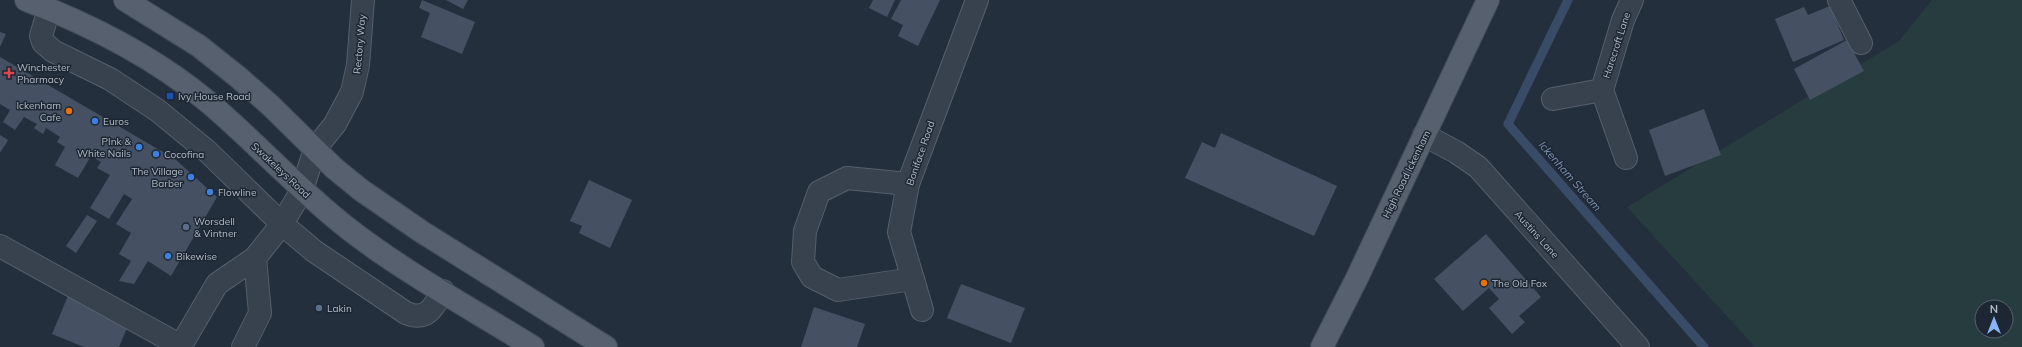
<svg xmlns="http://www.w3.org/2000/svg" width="2022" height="347" font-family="Mulish,sans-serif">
	<rect width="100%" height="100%" fill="#242f3e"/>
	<path fill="#263c3f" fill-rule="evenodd" d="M 1932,0 L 2022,0 L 2022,347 L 1755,347 L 1627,207 L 1899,41 ZM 1982,307 L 2006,307 L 2006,331 L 1982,331 Z"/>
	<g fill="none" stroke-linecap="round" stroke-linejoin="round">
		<polyline stroke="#394c67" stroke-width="9" points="1568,0 1508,124 1704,347"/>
	</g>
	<g fill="#455162">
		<polygon points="422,0 475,22 462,54 421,37 430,13 419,8"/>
		<polygon points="446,0 468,0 463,9"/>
		<polygon points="873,0 895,0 887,17 869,8"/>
		<polygon points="901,0 940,0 918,46 898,36 903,25 891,19"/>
		<polygon points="1830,6 1844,40 1793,62 1775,19 1804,7 1808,15"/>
		<polygon points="0,32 6,34 0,47"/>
		<polygon points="1847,40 1864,71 1810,100 1794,69"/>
		<polygon points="0,57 175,159 217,197 171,276 148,261 134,284 119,281 131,261 119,254 131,233 116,224 132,199 124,194 109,219 90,208 110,175 97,168 101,162 91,156 78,178 55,165 65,147 57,142 60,137 46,128 43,134 34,128 37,124 24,117 15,130 3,122 10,110 0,104"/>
		<polygon points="1704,109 1721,155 1665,176 1649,130"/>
		<polygon points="1221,133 1337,186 1314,236 1185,178 1202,142 1215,148"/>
		<polygon points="0,135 8,140 0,153"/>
		<polygon points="589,180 632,200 610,248 579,233 582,226 570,221"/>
		<polygon points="87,215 97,221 76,253 66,246"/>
		<polygon points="1486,234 1541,297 1519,316 1525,322 1512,334 1489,308 1499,299 1489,288 1463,311 1434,279"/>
		<polygon points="961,284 1025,308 1011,343 947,318"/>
		<polygon points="68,296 130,321 119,347 84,347 52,334"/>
		<polygon points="814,307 865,324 857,347 801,347"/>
	</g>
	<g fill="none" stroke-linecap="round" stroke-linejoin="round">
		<defs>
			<g id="minor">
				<polyline points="1839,0 1861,43"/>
				<path d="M 49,9 L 41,36 L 43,42 L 53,51 L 110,79 L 157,110 L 207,151 L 282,224 L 314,251 L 406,313 L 412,315 C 429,319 435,304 443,291"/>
				<polyline points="1553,99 1602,90"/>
				<polyline points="1424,135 1456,152 1478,167 1638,347"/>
				<polyline points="1626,158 1602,90 1623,20 1632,0"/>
				<polyline points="908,184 847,178 819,192 805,231 803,262 812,277 838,290 913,279"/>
				<polyline points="0,246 181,346"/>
				<polyline points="922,310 899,232 908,184 977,0"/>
				<polyline points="180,347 217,284 255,258 282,224 302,190 315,149 335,124 352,92 358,65 363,0"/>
				<polyline points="243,347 260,313 255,258"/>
			</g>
			<g id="major">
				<path d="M 26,0 C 91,25 153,56 207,101 C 256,142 299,191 350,230 C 407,274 472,309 533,347"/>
				<polyline points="125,0 199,46 238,77 270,105 334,168 361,190 422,232 606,347"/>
				<polyline points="1322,347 1357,278 1488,0"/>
			</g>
		</defs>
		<use href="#minor" stroke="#565f6c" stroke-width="24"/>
		<use href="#major" stroke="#414a57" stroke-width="24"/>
		<use href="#minor" stroke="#38414e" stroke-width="22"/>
		<use href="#major" stroke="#56606e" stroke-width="22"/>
	</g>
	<path fill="#e0444e" stroke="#1d2633" stroke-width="1.5" d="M7 67h4v4h4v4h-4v4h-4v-4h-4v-4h4z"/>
	<rect fill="#1a4fb4" stroke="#1d2633" stroke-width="1.5" x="166" y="92" width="8" height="8" rx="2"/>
	<g fill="#e8710a" stroke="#1d2633" stroke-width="1.5">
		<circle cx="69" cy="111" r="4"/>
		<circle cx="1484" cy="283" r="4"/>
	</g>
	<g fill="#3f7fe0" stroke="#1d2633" stroke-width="1.5">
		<circle cx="95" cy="121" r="4"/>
		<circle cx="139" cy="147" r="4"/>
		<circle cx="156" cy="154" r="4"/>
		<circle cx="191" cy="177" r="4"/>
		<circle cx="210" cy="192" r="4"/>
		<circle cx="168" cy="256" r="4"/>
	</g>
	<g fill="#5c6f8a" stroke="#1d2633" stroke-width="1.5">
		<circle cx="186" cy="227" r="4"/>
		<circle cx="319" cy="308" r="4"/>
	</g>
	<g text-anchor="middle" stroke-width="3" stroke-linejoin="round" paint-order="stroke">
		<g font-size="10" fill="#b4bcc9" stroke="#1d2633">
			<text transform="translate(359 44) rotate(-85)" y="4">Rectory Way</text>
			<text transform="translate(1616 45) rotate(-72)" y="4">Harecroft Lane</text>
			<text transform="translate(920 153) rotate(-71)" y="4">Boniface Road</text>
			<text transform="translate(281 170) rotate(43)" y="4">Swakeleys Road</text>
			<text transform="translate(1406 174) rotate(-64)" y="4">High Road Ickenham</text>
			<text transform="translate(1537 234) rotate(48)" y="4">Austins Lane</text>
		</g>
		<g font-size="10" fill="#b4bcc9" stroke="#1d2633" text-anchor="start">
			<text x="17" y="71">Winchester<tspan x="17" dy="12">Pharmacy</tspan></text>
			<text x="178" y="100">Ivy House Road</text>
			<text x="61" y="109" text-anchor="end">Ickenham<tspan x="61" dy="12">Cafe</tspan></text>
			<text x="103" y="125">Euros</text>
			<text x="131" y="145" text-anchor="end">PInk &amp;<tspan x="131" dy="12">White Nails</tspan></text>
			<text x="164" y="158">Cocofina</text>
			<text x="183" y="175" text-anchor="end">The Village<tspan x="183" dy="12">Barber</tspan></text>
			<text x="218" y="196">Flowline</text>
			<text x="194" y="225">Worsdell<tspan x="194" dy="12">&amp; Vintner</tspan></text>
			<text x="176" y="260">Bikewise</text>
			<text x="1492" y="287">The Old Fox</text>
			<text x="327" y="312">Lakin</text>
		</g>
		<g font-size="11" font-style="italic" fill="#7c92b1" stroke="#1d2633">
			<text transform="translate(1570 176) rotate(49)" y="4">Ickenham Stream</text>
		</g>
	</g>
	<g transform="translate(1994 319)"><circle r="19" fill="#1d2633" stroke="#59626f"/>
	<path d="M0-3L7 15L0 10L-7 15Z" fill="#8ab4f8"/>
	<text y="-6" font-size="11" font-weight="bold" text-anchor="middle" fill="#b4bcc9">N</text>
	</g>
</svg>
